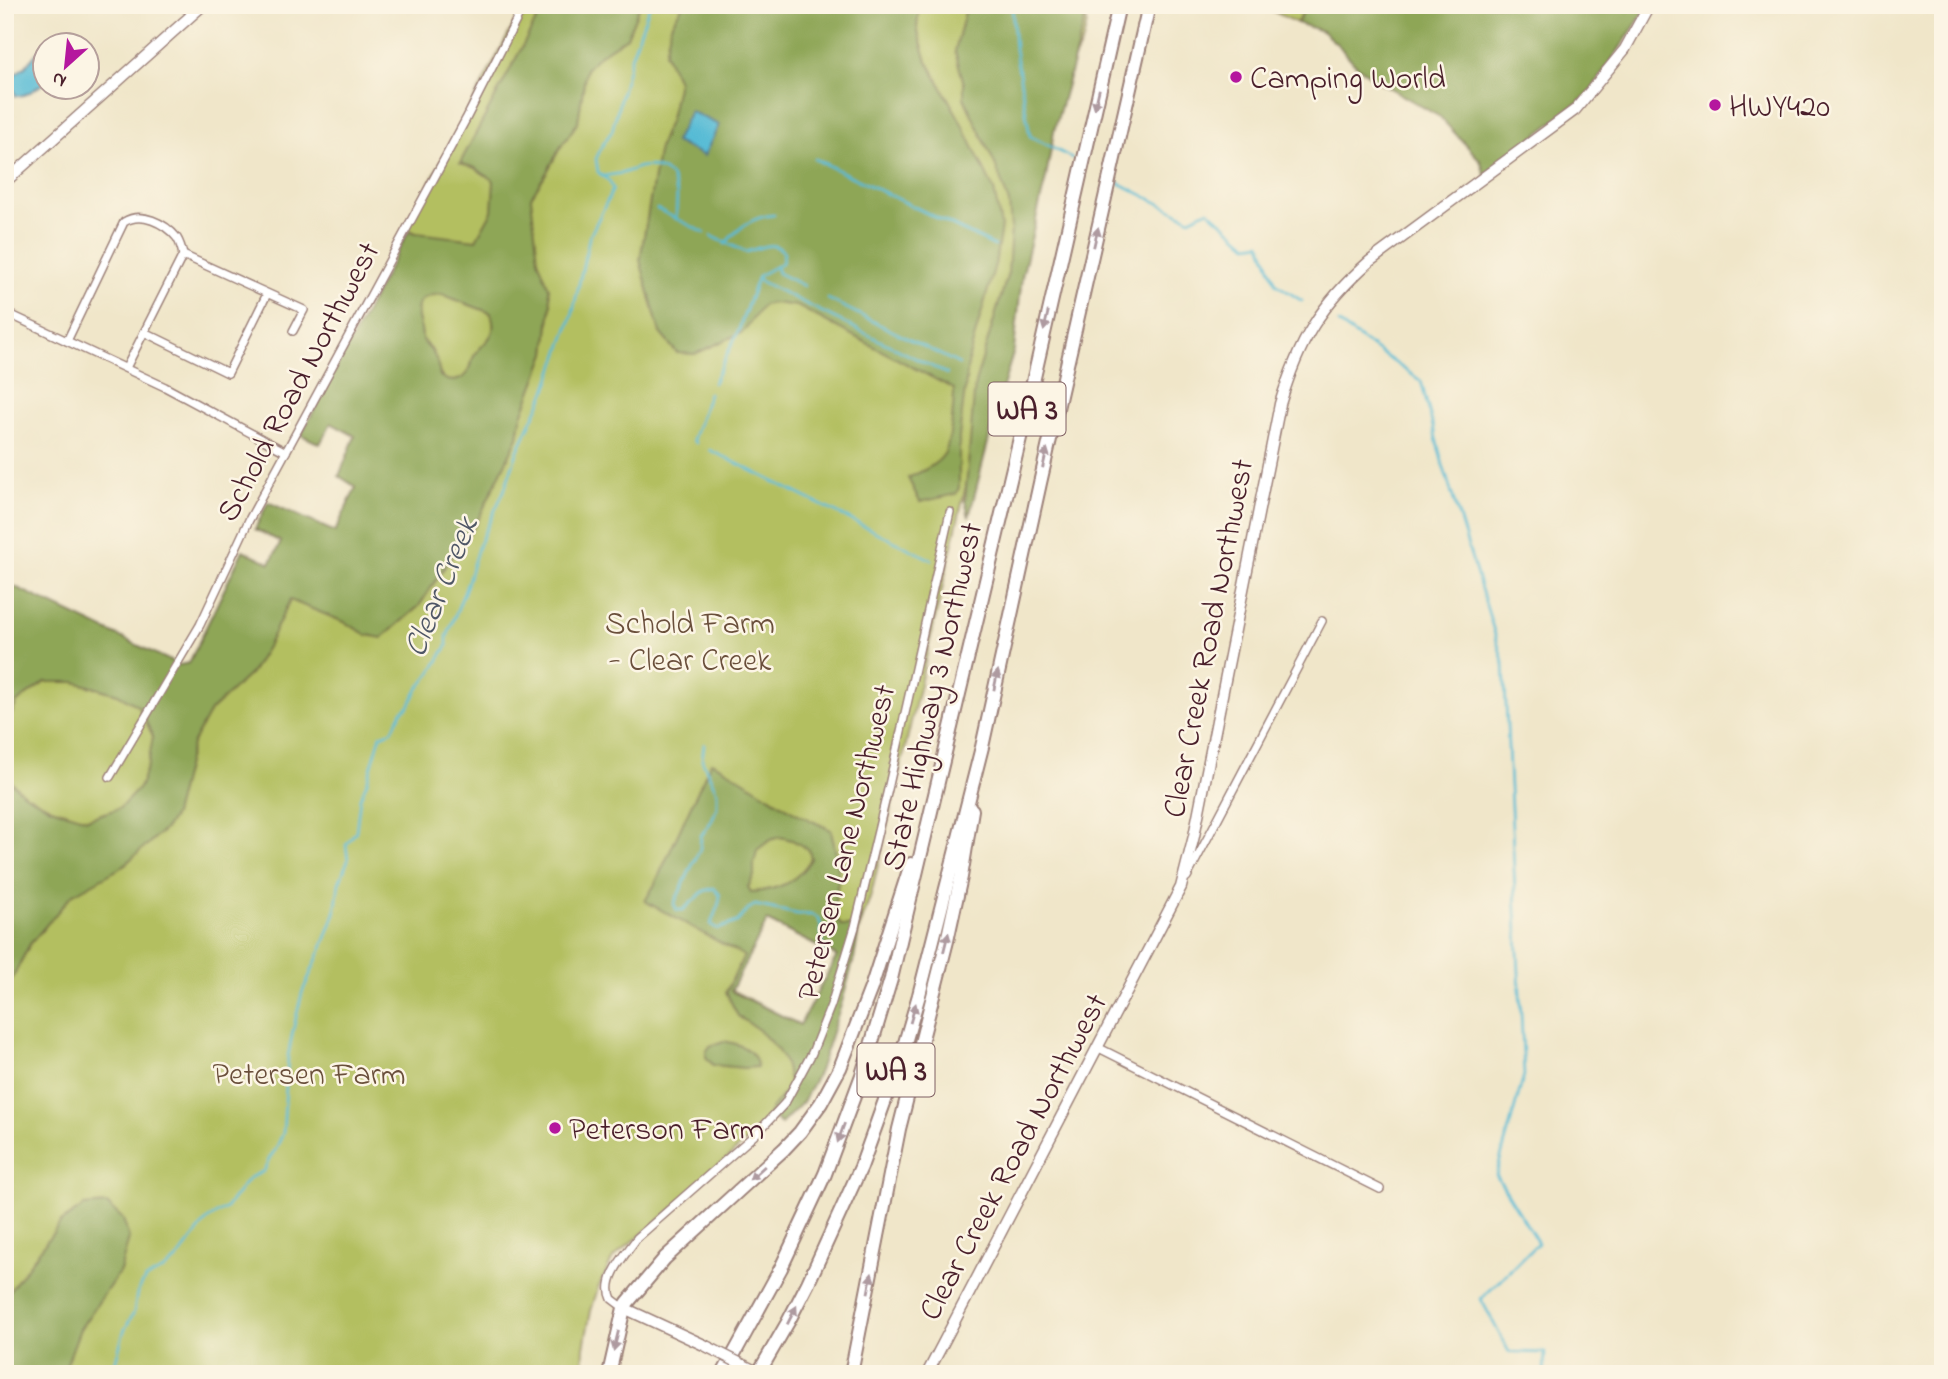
<svg xmlns="http://www.w3.org/2000/svg" width="1948" height="1379" font-family="'Indie Flower',sans-serif">
	<rect width="100%" height="100%" fill="#fcf5e5"/>
	<filter id="ink" filterUnits="userSpaceOnUse"><feTurbulence type="fractalNoise" baseFrequency=".0143" numOctaves="2"/><feDisplacementMap in="SourceGraphic" scale="14" xChannelSelector="R" yChannelSelector="G"/><feConvolveMatrix kernelMatrix="1 2 1 2 8 2 1 2 1" color-interpolation-filters="sRGB"/></filter>
	<filter id="wash" filterUnits="userSpaceOnUse"><feTurbulence type="fractalNoise" baseFrequency=".00686" numOctaves="4" result="noise"/><feDisplacementMap in="SourceGraphic" scale="28" xChannelSelector="R" yChannelSelector="G"/><feGaussianBlur stdDeviation="1.57" result="paint"/><feColorMatrix in="noise" values="0 0 0 0 0 0 0 0 0 0 0 0 0 0 0 0 0 1.4 0 .05"/><feComposite in="paint" operator="in"/></filter>
	<g filter="url(#wash)">
		<rect width="100%" height="100%" fill="#f0e6c9"/>
		<g fill="#b3bf61" stroke="#7e6f46" stroke-width="2" fill-rule="evenodd">
			<path d="M 524,5 L 1085,5 L 1087,23 L 1083,41 L 1057,93 L 871,895 L 820,1042 L 784,1106 L 671,1210 L 613,1258 L 598,1288 L 591,1311 L 584,1347 L 583,1374 L 5,1374 L 5,992 L 30,944 L 44,928 L 104,813 L 87,819 L 51,808 L 24,794 L 7,778 L 5,728 L 17,702 L 45,682 L 75,682 L 118,694 L 138,706 L 153,734 L 241,563 L 385,635 L 419,606 L 451,557 L 476,524 L 510,452 L 519,430 L 521,418 L 546,353 L 551,301 L 406,228 ZM 767,921 L 837,956 L 800,1025 L 731,990 Z"/>
			<polygon points="1260,5 1307,5 1297,23"/>
			<path d="M 441,294 L 491,313 C 498,335 489,338 476,354 C 469,362 470,376 459,380 C 452,383 443,380 440,374 C 435,367 436,356 431,349 C 429,346 425,345 423,342 C 421,338 422,334 421,331 C 415,309 412,296 441,294 Z"/>
		</g>
		<g fill="#8ea657" stroke="#6c6241" stroke-width="2" fill-rule="evenodd">
			<path d="M 559,5 L 640,5 L 627,37 L 601,54 L 586,69 L 578,122 L 560,148 L 547,172 L 531,197 L 538,259 L 549,288 L 551,304 L 546,353 L 521,418 L 518,437 L 476,524 L 451,557 L 419,606 L 382,638 L 367,635 L 344,622 L 290,600 L 267,647 L 251,673 L 210,711 L 192,744 L 174,815 L 166,828 L 122,867 L 72,895 L 30,944 L 5,992 L 5,772 L 7,778 L 24,794 L 51,808 L 87,819 L 120,808 L 139,788 L 148,765 L 153,736 L 138,706 L 118,694 L 75,682 L 45,682 L 17,702 L 5,728 L 5,582 L 179,665 L 189,663 L 243,550 L 270,563 L 281,542 L 255,529 L 268,502 L 335,532 L 356,487 L 339,476 L 355,436 L 331,423 L 320,444 L 301,435 L 408,232 L 476,240 L 492,211 L 494,181 L 475,168 L 460,163 L 538,17 ZM 441,294 L 491,313 C 499,338 486,338 474,356 C 471,361 473,360 471,366 C 465,381 452,385 440,376 C 439,370 438,364 436,359 C 433,350 426,347 423,340 C 421,337 422,333 421,329 C 414,307 415,296 441,294 Z"/>
			<path d="M 683,5 L 919,5 L 917,29 L 927,61 L 960,120 L 994,190 L 1001,226 L 995,265 L 969,357 L 959,437 L 959,488 L 956,494 L 920,502 L 908,478 C 920,472 936,466 944,454 C 951,443 954,402 954,389 L 797,306 L 774,303 L 763,305 L 743,332 L 695,354 L 677,353 L 660,333 L 640,260 L 659,147 L 670,119 L 678,81 L 665,53 L 671,25 Z"/>
			<polygon points="964,5 1089,5 1054,131 1046,178 1022,277 1014,350 998,403 969,517 965,501 975,383 1008,273 1011,228 1009,203 995,164 964,98 964,84 955,51 965,12"/>
			<polygon points="1307,5 1649,5 1588,95 1485,175 1480,160 1440,117 1376,80 1356,65 1337,44 1322,31 1297,23"/>
			<path d="M 711,762 L 727,770 L 796,813 L 831,830 L 838,862 L 838,882 L 834,909 L 836,919 L 842,926 L 851,926 L 861,915 L 854,959 L 842,1002 L 819,1071 L 803,1102 L 781,1124 L 768,1113 L 790,1085 L 785,1063 L 777,1049 L 759,1030 L 738,1016 L 726,992 L 744,956 L 645,901 L 655,884 ZM 780,837 L 792,840 L 809,850 L 811,859 C 796,883 778,890 751,892 L 748,887 L 754,876 L 754,864 L 757,850 L 770,840 ZM 767,921 L 837,956 L 800,1025 L 731,991 Z"/>
			<path d="M 723,1041 C 737,1043 757,1050 757,1067 L 744,1068 L 713,1065 L 706,1057 L 706,1052 L 710,1046 Z"/>
			<polygon points="107,1204 123,1219 129,1238 120,1271 80,1329 63,1374 5,1374 5,1297 61,1222 84,1206"/>
		</g>
		<g fill="#57bbd5" stroke="#506d80" stroke-width="2">
			<path d="M 47,41 L 63,45 L 46,46 L 45,83 C 33,88 30,96 16,96 L 12,86 L 12,76 L 25,67 Z"/>
			<polygon points="690,111 719,125 704,156 675,142"/>
		</g>
		<g fill="none" stroke-linecap="round" stroke-linejoin="round">
			<g stroke="#57bbd5" stroke-width="2.5">
				<polyline points="1012,5 1015,49 1030,136 1072,158"/>
				<polyline points="815,159 995,246"/>
				<polyline points="604,176 623,173 640,167 649,166 662,170 671,176 677,194 676,219"/>
				<polyline points="1119,183 1190,219 1208,210 1248,245 1261,243 1276,284 1302,301"/>
				<polyline points="657,209 705,233"/>
				<path d="M 711,236 L 746,252 C 760,248 775,239 784,253 L 782,263 L 758,276 L 738,332 L 713,383"/>
				<path d="M 725,244 C 739,227 752,217 774,215"/>
				<polyline points="776,267 778,273 804,286"/>
				<polyline points="758,277 760,281 947,374"/>
				<polyline points="828,299 959,364"/>
				<polyline points="1338,323 1421,381 1443,465 1504,664 1524,1075 1496,1175 1538,1243 1481,1299 1509,1352 1545,1353 1544,1374"/>
				<polyline points="696,443 693,440 709,393"/>
				<polyline points="710,450 932,560"/>
				<path d="M 704,744 L 702,760 L 717,792 L 717,807 L 712,820 L 701,836 L 700,849 L 674,904 L 677,910 L 683,910 L 704,891 L 714,888 L 720,895 C 720,907 713,914 711,925 L 718,929 L 737,922 L 750,908 L 755,905 L 797,914 L 813,915 L 819,919 L 821,926 L 824,955"/>
				<polyline points="112,1374 124,1331 134,1312 137,1293 145,1279 165,1269 177,1259 207,1220 226,1208 249,1178 264,1171 270,1157 276,1149 283,1133 288,1056 293,1030 302,993 326,938 335,913 339,883 348,860 346,845 356,831 360,798 367,782 381,735 392,731 402,711 409,706 418,689 431,673 447,646 447,637 467,584 479,544 504,491 518,450 546,391 572,316 589,238 613,189 609,181 598,172 596,159 603,144 612,131 631,57 650,5"/>
			</g>
		</g>
	</g>
	<g filter="url(#ink)">
		<g fill="none" stroke-linecap="round" stroke-linejoin="round">
			<defs>
				<g id="minor">
					<polyline points="179,5 194,13"/>
					<polyline points="5,312 165,387 286,452"/>
					<polyline points="144,332 228,373 267,294"/>
					<path d="M 67,341 L 124,222 C 141,211 165,223 177,238 C 180,243 182,250 183,255"/>
					<polyline points="126,368 183,255 304,310 293,331"/>
					<polyline points="110,777 200,625 249,520 466,119 524,5"/>
					<polyline points="1187,877 1322,621"/>
					<polyline points="1099,1048 1380,1189"/>
					<path d="M 624,1308 L 612,1299 C 602,1279 626,1254 637,1238 L 759,1131 L 785,1103 L 812,1053 L 831,1005 L 855,927 L 889,785 L 950,512"/>
				</g>
				<g id="secondary">
					<polyline points="5,182 203,5"/>
					<polyline points="624,1308 704,1345"/>
					<path d="M 927,1374 L 1181,887 L 1194,836 L 1280,404 C 1299,341 1320,305 1370,261 L 1575,110 L 1625,49 L 1649,5"/>
				</g>
				<g id="motorway">
					<polyline points="609,1374 624,1308 628,1302 665,1258 784,1149 800,1132 821,1103 840,1068 871,988 911,864"/>
					<polyline points="723,1374 781,1268 825,1174 862,1075 891,979 1025,417 1119,5"/>
					<polyline points="758,1374 788,1322 808,1283 861,1167 902,1053 919,995 982,747 1040,483 1149,5"/>
					<polyline points="851,1374 899,1129 947,941 961,877 972,810"/>
				</g>
			</defs>
			<use href="#minor" stroke="#9d827a" stroke-width="10"/>
			<use href="#secondary" stroke="#9d827a" stroke-width="13"/>
			<use href="#motorway" stroke="#9d827a" stroke-width="16"/>
			<use href="#minor" stroke="#fff" stroke-width="7"/>
			<use href="#secondary" stroke="#fff" stroke-width="10"/>
			<use href="#motorway" stroke="#fff" stroke-width="12"/>
			<defs>
				<polyline id="secondary-bridge" points="704,1345 761,1374"/>
			</defs>
			<use href="#secondary-bridge" stroke="#9d827a" stroke-width="13" stroke-linecap="butt"/>
			<use href="#secondary-bridge" stroke="#fff" stroke-width="10"/>
		</g>
		<defs><path id="oneway-solid" d="M-6-.8H1V-3.2L6.5 0L1 3.2V.8H-6Z" transform="scale(1.75)"/></defs>
		<g fill="#ae9aa0">
			<use href="#oneway-solid" transform="translate(1097 99) rotate(103)"/>
			<use href="#oneway-solid" transform="translate(1096 237) rotate(-77)"/>
			<use href="#oneway-solid" transform="translate(1046 321) rotate(103)"/>
			<use href="#oneway-solid" transform="translate(1045 458) rotate(-77)"/>
			<use href="#oneway-solid" transform="translate(996 680) rotate(-78)"/>
			<use href="#oneway-solid" transform="translate(946 942) rotate(-76)"/>
			<use href="#oneway-solid" transform="translate(913 1013) rotate(-74)"/>
			<use href="#oneway-solid" transform="translate(841 1133) rotate(110)"/>
			<use href="#oneway-solid" transform="translate(757 1173) rotate(138)"/>
			<use href="#oneway-solid" transform="translate(870 1283) rotate(-79)"/>
			<use href="#oneway-solid" transform="translate(792 1315) rotate(-63)"/>
			<use href="#oneway-solid" transform="translate(616 1341) rotate(104)"/>
		</g>
	</g>
	<g fill="#b5179e" stroke="#fcf5e5" stroke-width="2.5">
		<circle cx="1236" cy="77" r="7"/>
		<circle cx="1715" cy="105" r="7"/>
		<circle cx="555" cy="1128" r="7"/>
	</g>
	<g text-anchor="middle" stroke-width="5" stroke-linejoin="round" paint-order="stroke">
		<g fill="#fcf5e5" stroke="#7f5f63" stroke-width="2">
			<rect x="988.5" y="382.5" width="77" height="53" rx="5"/>
			<rect x="857.5" y="1043.5" width="77" height="53" rx="5"/>
		</g>
		<g font-size="30" font-weight="bold" fill="#4a1f2b">
			<text x="1027" y="419">WA 3</text>
			<text x="896" y="1080">WA 3</text>
		</g>
		<g font-size="32" fill="#4a1f2b" stroke="#fcf5e5" text-anchor="start">
			<text x="1250" y="88">Camping World</text>
			<text x="1729" y="116">HWY420</text>
			<text x="569" y="1139">Peterson Farm</text>
		</g>
		<g font-size="32" fill="#4a1f2b" stroke="#fcf5e5">
			<text transform="translate(297 381) rotate(-62)" y="11">Schold Road Northwest</text>
			<text transform="translate(1207 638) rotate(-79)" y="11">Clear Creek Road Northwest</text>
			<text transform="translate(931 696) rotate(-77)" y="11">State Highway 3 Northwest</text>
			<text transform="translate(845 842) rotate(-76)" y="11">Petersen Lane Northwest</text>
			<text transform="translate(1012 1156) rotate(-62)" y="11">Clear Creek Road Northwest</text>
		</g>
		<g font-size="32" fill="#6a4f3b" stroke="#fcf5e5">
			<text x="690" y="633">Schold Farm<tspan x="690" dy="37">- Clear Creek</tspan></text>
			<text x="309" y="1084">Petersen Farm</text>
		</g>
		<g font-size="33" font-style="italic" fill="#4f5666" stroke="#fcf5e5">
			<text transform="translate(439 586) rotate(-68)" y="12">Clear Creek</text>
		</g>
	</g>
	<rect width="1948" height="1379" fill="none" stroke="#fcf5e5" stroke-width="28"/>
	<g transform="translate(66 66) rotate(207)"><circle r="33" fill="#fcf5e5" stroke="#b59f9b" stroke-width="2"/>
	<path d="M0-5L12 26L0 18L-12 26Z" fill="#b5179e"/>
	<text y="-10" font-size="19" font-weight="bold" text-anchor="middle" fill="#4a1f2b">N</text>
	</g>
</svg>
